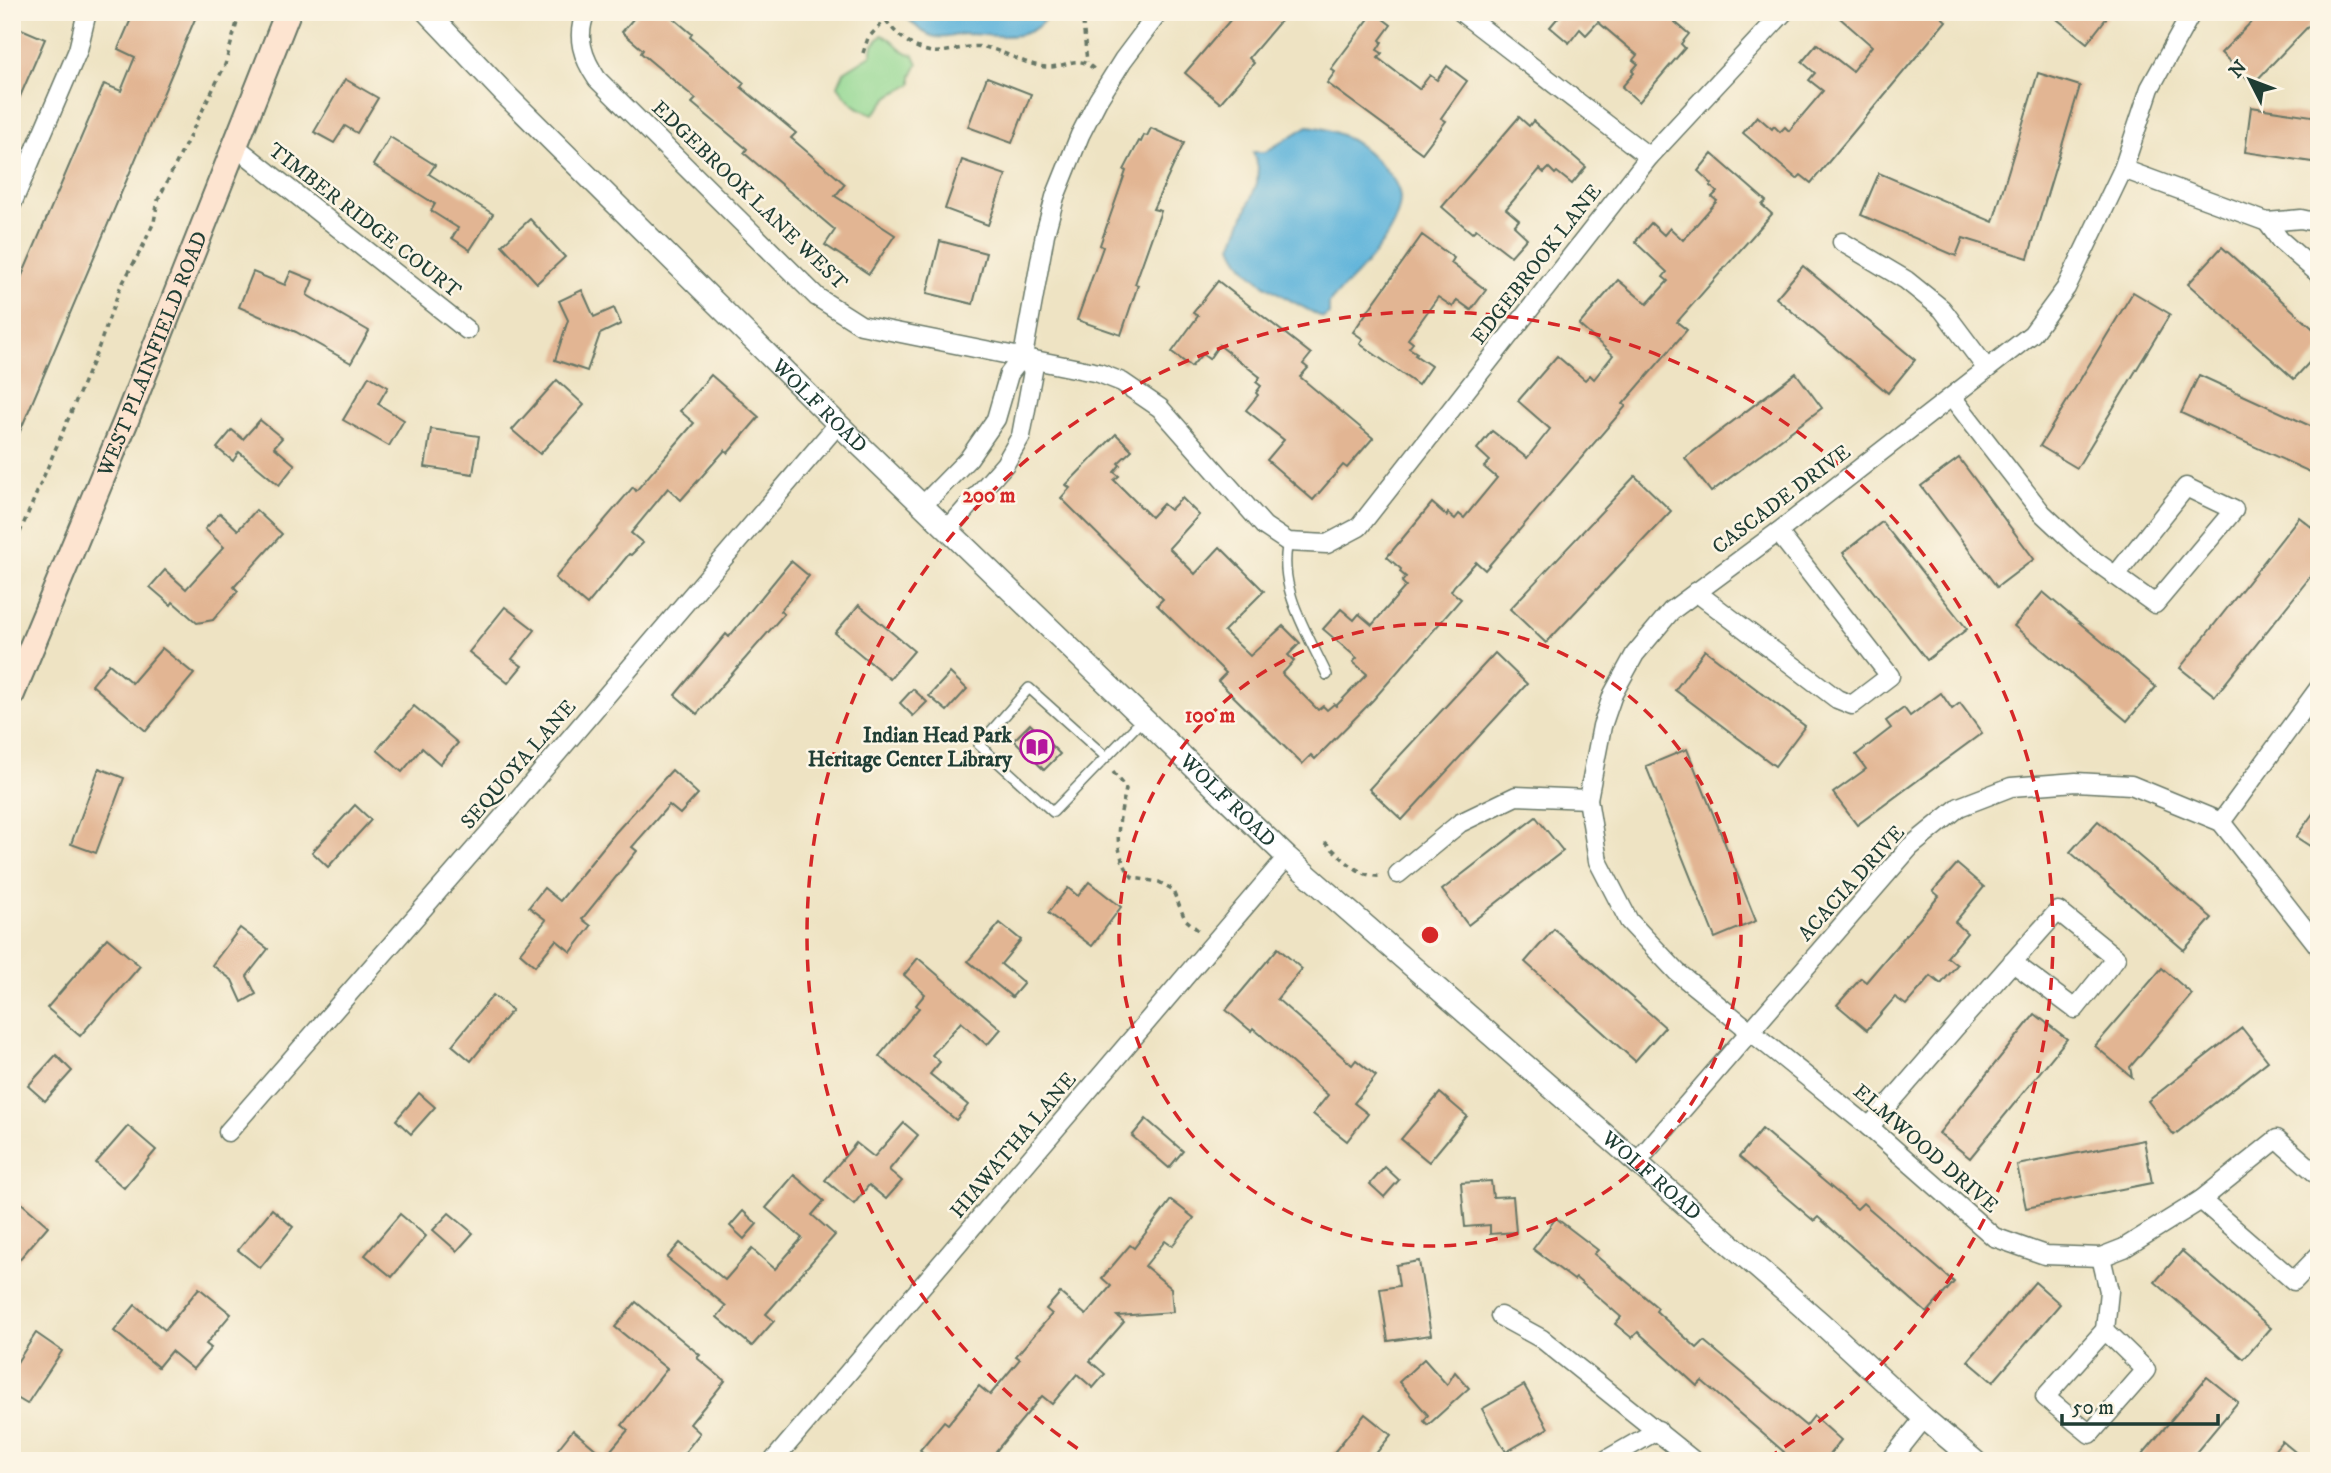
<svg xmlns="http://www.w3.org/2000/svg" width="2331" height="1473" font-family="'IM FELL DW Pica',serif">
	<rect width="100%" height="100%" fill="#fcf5e5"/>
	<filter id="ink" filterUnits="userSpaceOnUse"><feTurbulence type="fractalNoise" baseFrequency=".0143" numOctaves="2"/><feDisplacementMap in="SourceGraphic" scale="14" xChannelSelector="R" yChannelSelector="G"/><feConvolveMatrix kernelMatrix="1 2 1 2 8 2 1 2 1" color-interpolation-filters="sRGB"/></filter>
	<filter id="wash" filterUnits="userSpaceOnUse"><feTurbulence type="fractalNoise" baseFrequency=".00686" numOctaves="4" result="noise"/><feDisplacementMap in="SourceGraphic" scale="28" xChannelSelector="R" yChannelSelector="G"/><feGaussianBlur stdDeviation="1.57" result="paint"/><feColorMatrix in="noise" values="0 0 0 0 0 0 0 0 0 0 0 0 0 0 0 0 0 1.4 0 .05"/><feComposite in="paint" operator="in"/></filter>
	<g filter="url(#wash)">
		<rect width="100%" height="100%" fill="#eee3c3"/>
		<path fill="#91d791" stroke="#588a62" stroke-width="2" d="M 882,35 C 896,39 895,50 914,55 L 918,64 L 912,76 L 912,84 C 905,89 897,91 890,96 C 883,102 880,109 873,114 C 856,109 848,100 838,86 L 844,72 L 871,55 L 873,45 Z"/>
		<g fill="#5db3da" stroke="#3e7887" stroke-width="2">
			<path d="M 902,12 L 1049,12 C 1033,46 994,34 965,34 C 953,35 944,40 932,36 C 920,32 910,21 902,12 Z"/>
			<path d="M 1308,126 C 1332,128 1357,140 1374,158 C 1385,169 1399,182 1400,198 C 1400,232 1356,277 1332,299 L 1329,304 L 1329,314 L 1323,318 C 1292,300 1245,282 1232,246 L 1257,183 L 1258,167 L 1253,152 L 1265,152 Z"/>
		</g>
		<g id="blocks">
			<g fill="#e2b593">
				<polygon points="134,12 198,12 12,450 12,299 104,84 121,91 135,57 118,49"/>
				<polygon points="639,12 666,12 692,34 690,37 744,83 741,87 796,133 791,138 845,184 835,196 895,235 869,274 825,245 835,230 744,153 747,149 692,103 696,99 641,53 643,50 622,32"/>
				<polygon points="1237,12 1288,12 1249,58 1254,63 1220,103 1185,73"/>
				<polygon points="1374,12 1391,25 1380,40 1382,42 1377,50 1382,53 1378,58 1419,89 1430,75 1437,80 1447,66 1467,81 1441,118 1446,121 1422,153 1327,83 1335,72 1331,69"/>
				<polygon points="1559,12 1663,12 1689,34 1681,44 1685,48 1639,102 1622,87 1634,73 1632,71 1638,64 1633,60 1637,55 1598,22 1586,35 1580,29 1569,43 1550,27 1561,14"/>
				<polygon points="1833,12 1936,12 1946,21 1811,183 1801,175 1797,179 1743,133 1757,116 1772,129 1774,126 1780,132 1785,127 1789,131 1823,91 1809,80 1815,73 1802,62 1817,44 1852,71 1872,46"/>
				<polygon points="2048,12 2111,12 2087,43"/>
				<polygon points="2261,12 2319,12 2319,15 2253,84 2221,53"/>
				<polygon points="12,25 45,39 12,115"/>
				<polygon points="2038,73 2080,86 2028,258 1963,238 1956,256 1861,215 1879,173 1993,222"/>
				<polygon points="987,77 1031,94 1012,143 968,127"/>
				<polygon points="345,79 378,98 357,133 345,126 334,143 314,132"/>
				<polygon points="2251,107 2319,117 2319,163 2245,152"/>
				<polygon points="1519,117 1529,126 1533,121 1586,167 1572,184 1557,172 1555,174 1549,168 1544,173 1540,169 1506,209 1519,220 1514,226 1527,238 1511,256 1476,229 1472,233 1442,207"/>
				<polygon points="1151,128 1184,143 1153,209 1161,211 1135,284 1138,285 1121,335 1077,320 1103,247 1100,245 1126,171 1124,170 1139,141 1141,142 1144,135 1147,136"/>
				<polygon points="390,137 435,165 429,174 493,214 470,250 452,238 458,228 431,211 435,204 373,165"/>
				<polygon points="1712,154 1766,201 1762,205 1772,214 1677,322 1687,330 1623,404 1626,406 1485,570 1476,562 1454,586 1451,591 1461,599 1373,700 1315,759 1311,755 1302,764 1218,681 1226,673 1157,605 1163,599 1061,498 1070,488 1066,485 1116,434 1132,450 1118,463 1120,465 1114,472 1119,476 1114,480 1151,517 1163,504 1170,510 1182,498 1199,515 1169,548 1195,574 1220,547 1264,591 1224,631 1250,656 1283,626 1300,643 1288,655 1294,661 1282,674 1318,710 1323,706 1327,710 1334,704 1336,706 1367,674 1353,662 1357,658 1323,629 1341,609 1354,620 1359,614 1372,625 1406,586 1402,582 1406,577 1400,572 1401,569 1387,557 1432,503 1447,516 1448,513 1455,519 1459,514 1464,518 1497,478 1484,467 1490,461 1477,449 1492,431 1527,458 1550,429 1518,401 1557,356 1585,380 1590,375 1594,379 1613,355 1579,325 1618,280 1647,304 1668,281 1663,277 1667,272 1635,242 1651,223 1664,235 1670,228 1683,240 1717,201 1712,197 1717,192 1710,186 1712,184 1698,171"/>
				<polygon points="962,160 1006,175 988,225 945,209"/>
				<polygon points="530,219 565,257 537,283 502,245"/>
				<polygon points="1422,235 1454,258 1451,263 1486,290 1471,310 1457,300 1453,307 1438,297 1408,339 1413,343 1409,348 1417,353 1415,355 1431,366 1418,385 1360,344 1363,339 1353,332"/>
				<polygon points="940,241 986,253 973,304 927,293"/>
				<polygon points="2222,247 2319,334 2319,352 2294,379 2188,284"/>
				<polygon points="1803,266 1915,360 1888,393 1776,298"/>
				<polygon points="291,271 313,280 307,295 369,331 351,363 296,332 239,307 253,272 285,285"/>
				<polygon points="1218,281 1311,354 1303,364 1308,368 1300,377 1373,438 1347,468 1343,465 1313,500 1267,460 1284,440 1246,410 1258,395 1256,393 1261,386 1256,382 1260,377 1219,345 1209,359 1202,354 1191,367 1172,352 1198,316 1193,313"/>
				<polygon points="582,290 594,317 614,308 621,324 600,334 587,371 555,360 568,320 559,301"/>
				<polygon points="2133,292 2170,314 2077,468 2040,446"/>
				<polygon points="1796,373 1822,408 1711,492 1685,458"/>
				<polygon points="711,375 759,417 728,453 725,450 681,500 668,488 631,533 643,543 631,555 629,554 587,605 555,578 633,487 636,491 694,423 680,411"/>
				<polygon points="2199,375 2319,430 2319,476 2181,413"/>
				<polygon points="369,376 388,387 378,404 404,420 389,446 343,420"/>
				<polygon points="557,380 584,405 540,454 512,430"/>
				<polygon points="260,420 282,438 274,447 295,465 279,485 239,452 233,461 217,448 232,430 243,439"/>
				<polygon points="431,429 479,436 473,474 425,467"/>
				<polygon points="1959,458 2034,559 1997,587 1921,486"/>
				<polygon points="1635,476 1671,511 1546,643 1510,609"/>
				<polygon points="256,510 282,534 234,587 238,591 213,620 197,623 173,602 171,605 150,587 165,570 186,589 224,547 205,529 220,513 238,530"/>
				<polygon points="2299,517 2319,533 2319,566 2215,696 2180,668"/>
				<polygon points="1882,522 1967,629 1927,660 1843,553"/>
				<polygon points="791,561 809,576 780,611 784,614 697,714 675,695 726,634 729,637"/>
				<polygon points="2043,592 2156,687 2127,721 2014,626"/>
				<polygon points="859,605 914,651 890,679 835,633"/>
				<polygon points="505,607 535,630 512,659 522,666 508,683 469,652"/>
				<polygon points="162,648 194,674 146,731 92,685 109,664 132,683"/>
				<polygon points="1705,650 1805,726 1775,766 1675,690"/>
				<polygon points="1495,653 1527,684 1402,820 1369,789"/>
				<polygon points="950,673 967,689 947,711 929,696"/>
				<polygon points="913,689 927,702 913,716 900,703"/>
				<polygon points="1941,693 1952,709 1960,703 1982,733 1857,825 1833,793 1866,769 1856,755 1891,728 1886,721 1904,708 1910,716"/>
				<polygon points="414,706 458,743 440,764 422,748 402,772 377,750"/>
				<polygon points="1030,724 1060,754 1044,770 1014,740"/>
				<polygon points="1687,749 1756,921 1715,938 1646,766"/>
				<polygon points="99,768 124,778 96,853 71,844"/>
				<polygon points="672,770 698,794 680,814 669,805 632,847 637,851 582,919 591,926 571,952 556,940 535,966 520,953 546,920 529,907 544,888 560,901 615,833"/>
				<polygon points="355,805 371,820 328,867 312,852"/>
				<polygon points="2319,805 2319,852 2296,837"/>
				<polygon points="1536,817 1563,851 1468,925 1442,890"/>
				<polygon points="2098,821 2212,918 2184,950 2070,852"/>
				<polygon points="1957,864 1984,887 1955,922 1967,933 1947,957 1957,965 1941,984 1931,976 1906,1005 1895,997 1867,1030 1837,1005 1861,978 1866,982 1939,896 1933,891"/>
				<polygon points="1089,882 1121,907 1092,946 1048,913 1068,888 1078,896"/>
				<polygon points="1000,923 1021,940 1001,964 1024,983 1012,997 968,961"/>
				<polygon points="240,928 268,949 247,976 256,994 242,1002 232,980 212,965"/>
				<polygon points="1554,929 1665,1027 1635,1061 1525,962"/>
				<polygon points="107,938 140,966 80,1036 47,1008"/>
				<polygon points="1278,948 1302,969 1277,999 1352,1065 1356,1060 1376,1076 1354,1103 1368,1114 1347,1141 1313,1114 1328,1095 1253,1028 1251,1031 1226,1010"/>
				<polygon points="918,958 1001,1029 987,1045 961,1022 932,1055 940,1062 930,1074 968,1105 956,1120 879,1056 919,1008 916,1005 925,994 904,975"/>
				<polygon points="2162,968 2192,994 2130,1067 2132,1077 2095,1046"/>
				<polygon points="493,995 512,1010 471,1061 452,1045"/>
				<polygon points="2035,1014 2067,1039 1970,1158 1939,1133"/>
				<polygon points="2242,1028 2268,1061 2174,1135 2148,1101"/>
				<polygon points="56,1055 72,1071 45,1101 28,1086"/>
				<polygon points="419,1093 435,1107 411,1134 396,1120"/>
				<polygon points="1440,1093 1467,1116 1429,1162 1401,1139"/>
				<polygon points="1146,1119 1183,1151 1169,1168 1132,1136"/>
				<polygon points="904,1123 918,1135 889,1170 902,1181 886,1199 869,1185 854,1204 825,1180 856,1143 874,1157"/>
				<polygon points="128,1126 156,1150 124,1188 96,1163"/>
				<polygon points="1762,1129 1857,1209 1863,1203 1954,1282 1927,1313 1818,1217 1814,1221 1739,1157"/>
				<polygon points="2144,1140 2152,1183 2026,1208 2017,1165"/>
				<polygon points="1385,1167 1399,1180 1384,1197 1370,1184"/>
				<polygon points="794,1175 824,1201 812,1215 835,1235 766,1314 774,1321 752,1346 717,1317 726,1306 667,1258 680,1243 725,1280 752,1249 775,1269 802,1238 766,1208"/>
				<polygon points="1491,1181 1493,1197 1513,1196 1516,1232 1490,1234 1490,1225 1465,1227 1461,1183"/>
				<polygon points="12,1195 48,1226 12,1268"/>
				<polygon points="1171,1200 1194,1218 1172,1246 1165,1241 1145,1266 1171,1288 1173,1312 1117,1316 1124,1322 1090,1361 1105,1374 1093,1388 1077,1374 1052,1404 1042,1396 996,1451 1007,1461 933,1461 920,1450 944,1421 948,1424 979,1386 990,1395 1020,1359 1016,1356 1052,1314 1046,1309 1060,1293 1086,1315 1111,1286 1102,1278 1130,1245 1134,1248"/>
				<polygon points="272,1209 293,1227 260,1268 238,1250"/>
				<polygon points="743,1211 757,1224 744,1239 730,1226"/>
				<polygon points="449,1213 473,1233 457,1251 433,1230"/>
				<polygon points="400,1214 426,1236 392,1277 365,1255"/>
				<polygon points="1556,1218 1598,1250 1594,1254 1658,1308 1656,1311 1697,1348 1704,1341 1806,1426 1814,1416 1841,1440 1824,1461 1777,1461 1784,1452 1702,1381 1697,1386 1638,1332 1632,1338 1615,1324 1621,1317 1576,1278 1574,1280 1533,1249"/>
				<polygon points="2182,1251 2271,1328 2244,1359 2155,1282"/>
				<polygon points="1419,1261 1431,1335 1388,1341 1380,1289 1399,1286 1396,1265"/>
				<polygon points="2035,1282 2060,1304 1993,1382 1968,1361"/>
				<polygon points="199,1288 231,1314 206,1344 211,1348 193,1369 171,1351 158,1367 114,1331 135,1305 165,1330"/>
				<polygon points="636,1302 700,1355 697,1358 725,1381 690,1424 700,1433 678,1461 570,1461 557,1450 573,1430 605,1457 628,1430 622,1425 667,1369 615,1327"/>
				<polygon points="36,1333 62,1351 27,1404 12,1395 12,1370"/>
				<polygon points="1424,1359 1447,1385 1455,1372 1469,1388 1428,1425 1424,1421 1428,1415 1399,1382"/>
				<polygon points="2207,1377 2238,1402 2189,1461 2137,1461"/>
				<polygon points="1524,1385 1548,1428 1506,1452 1482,1409"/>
				<polygon points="1365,1414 1391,1435 1370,1461 1327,1461"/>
				<polygon points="2282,1441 2306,1461 2266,1461"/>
			</g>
		</g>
	</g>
	<g filter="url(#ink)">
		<use href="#blocks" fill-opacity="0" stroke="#677766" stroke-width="2"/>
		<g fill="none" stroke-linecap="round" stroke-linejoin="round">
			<defs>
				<g id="service">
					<path d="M 1288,542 C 1277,588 1308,634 1327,675"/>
					<polyline points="1106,757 1029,688 979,745 1053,812 1143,719"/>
				</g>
				<g id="minor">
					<path d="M 586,12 C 575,37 583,58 597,79 L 817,297 L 861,325 L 1099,373 L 1122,382 L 1160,408 L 1264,526 L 1288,542 L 1327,544 L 1359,527 L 1649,157 L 1784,12"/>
					<polyline points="1461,12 1649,157"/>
					<polyline points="2192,12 2150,88 2123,169 2066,288 2032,334 1778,532 1671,611 1635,654 1613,694 1602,726 1588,799 1598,861 1629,921 1677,972 1869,1127 1994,1237 2045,1255 2101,1257 2124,1248 2201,1200"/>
					<polyline points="235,146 467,330"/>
					<polyline points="2123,169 2267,222 2301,219 2319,223"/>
					<polyline points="12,204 78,50 87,12"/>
					<polyline points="2267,222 2280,240 2319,274"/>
					<polyline points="1842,242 1906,280 1942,309 1987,369"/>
					<polyline points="1952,397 2042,513 2088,556 2155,604 2234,510 2186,487 2115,576"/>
					<polyline points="923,505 969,458 996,419 1009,374 1023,356 1045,234 1055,197 1080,135 1098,100 1123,60 1159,12"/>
					<polyline points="948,529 1005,464 1021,436 1033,371 1023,356"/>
					<polyline points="1696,592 1837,699 1852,705 1890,676 1778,532"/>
					<polyline points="2221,822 2319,688"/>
					<polyline points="1398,874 1460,823 1516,796 1588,799"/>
					<path d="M 1869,1127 C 1932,1055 1994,982 2058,911 L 2116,958 L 2075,1009 L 2012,962"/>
					<polyline points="228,1132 508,811 838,424"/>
					<polyline points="1637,1162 1910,847 1959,807 2011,787 2076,782 2131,785 2221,822 2319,947"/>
					<polyline points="2319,1176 2277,1139 2201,1200 2294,1281 2319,1255"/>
					<polyline points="2101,1257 2109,1291 2105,1330"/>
					<polyline points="1500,1316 1542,1339 1694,1461"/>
					<polygon points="2105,1330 2146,1370 2090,1434 2045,1397"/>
					<polyline points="773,1461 1287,857"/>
					<polyline points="1604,1461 1658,1430"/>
					<polyline points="1890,1461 1924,1418"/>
				</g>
				<g id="tertiary">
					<path id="s1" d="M 427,12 L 505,94 L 838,424 L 1287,857 L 1822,1324 L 1924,1418 L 1975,1461"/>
				</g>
				<g id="secondary">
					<path id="s2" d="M 12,694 L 125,423 L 288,12"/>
				</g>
			</defs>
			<use href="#service" stroke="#677766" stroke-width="12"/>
			<use href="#minor" stroke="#677766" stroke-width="21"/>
			<use href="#tertiary" stroke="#677766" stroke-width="24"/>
			<use href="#secondary" stroke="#677766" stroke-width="28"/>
			<g stroke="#677766" stroke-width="3.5" stroke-dasharray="5 5" stroke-linecap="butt">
				<path d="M 881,12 C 891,32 917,55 941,52 C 956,50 969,45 984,47 C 1005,51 1025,65 1046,67 C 1068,68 1077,52 1096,71"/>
				<polyline points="1082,12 1087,62"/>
				<polyline points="863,53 868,38 885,20"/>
				<polyline points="12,551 98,349 120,288 142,248 154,222 158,200 225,65 240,12"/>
				<path d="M 1113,772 L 1126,789 C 1119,821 1110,850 1133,878 L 1159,882 L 1172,889 L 1185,919 L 1200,932"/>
				<path d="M 1325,842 C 1340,856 1359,878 1381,876"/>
			</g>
			<use href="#service" stroke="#fff" stroke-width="9"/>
			<use href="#minor" stroke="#fff" stroke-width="18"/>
			<use href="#tertiary" stroke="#fff" stroke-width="21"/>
			<use href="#secondary" stroke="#fde4d0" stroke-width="24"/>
		</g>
	</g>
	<g fill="none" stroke="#d62828" stroke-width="3.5" stroke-dasharray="12 9">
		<circle cx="1430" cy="935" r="311"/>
		<path d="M1095 1460A623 623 0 1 1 1765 1460"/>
	</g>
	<defs>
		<symbol id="library-ring" viewBox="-11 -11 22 22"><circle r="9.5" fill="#fcf5e5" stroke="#b5179e" stroke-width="1.5"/><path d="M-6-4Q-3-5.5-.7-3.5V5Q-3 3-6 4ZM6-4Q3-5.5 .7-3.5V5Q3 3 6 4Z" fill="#b5179e"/></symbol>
	</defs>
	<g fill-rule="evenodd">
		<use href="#library-ring" x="1018" y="728" width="38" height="38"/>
	</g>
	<g text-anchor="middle" stroke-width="5" stroke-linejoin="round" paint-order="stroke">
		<g font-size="21" fill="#1f3d34" stroke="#fcf5e5">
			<text transform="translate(750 195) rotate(44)" y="7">EDGEBROOK LANE WEST</text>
			<text transform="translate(365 220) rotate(38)" y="7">TIMBER RIDGE COURT</text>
			<text transform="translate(1536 264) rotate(-52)" y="7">EDGEBROOK LANE</text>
			<text dy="7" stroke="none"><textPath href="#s2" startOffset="368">WEST PLAINFIELD ROAD</textPath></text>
			<text dy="7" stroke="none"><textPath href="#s1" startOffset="556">WOLF ROAD</textPath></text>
			<text transform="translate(1781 499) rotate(-37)" y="7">CASCADE DRIVE</text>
			<text transform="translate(518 764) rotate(-49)" y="7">SEQUOYA LANE</text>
			<text dy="7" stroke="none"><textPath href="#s1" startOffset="1124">WOLF ROAD</textPath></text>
			<text transform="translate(1851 883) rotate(-48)" y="7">ACACIA DRIVE</text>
			<text transform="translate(1013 1145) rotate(-50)" y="7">HIAWATHA LANE</text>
			<text transform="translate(1926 1148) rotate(41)" y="7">ELMWOOD DRIVE</text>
			<text dy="7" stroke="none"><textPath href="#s1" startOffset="1690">WOLF ROAD</textPath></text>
		</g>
		<g font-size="21" font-weight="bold" fill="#1f3d34" stroke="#fcf5e5" text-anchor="end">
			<text x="1012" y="742">Indian Head Park<tspan x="1012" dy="24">Heritage Center Library</tspan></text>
		</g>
	</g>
	<circle cx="1430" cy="935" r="10" fill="#d62828" stroke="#fcf5e5" stroke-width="3.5"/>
	<g font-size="21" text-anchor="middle" font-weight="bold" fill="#d62828" stroke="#fcf5e5" stroke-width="5" stroke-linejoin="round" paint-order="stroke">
		<text x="989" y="502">200 m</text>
		<text x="1210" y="722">100 m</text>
	</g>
	<rect width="2331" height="1473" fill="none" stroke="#fcf5e5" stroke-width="42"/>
	<g transform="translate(2250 80) rotate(312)" stroke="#fcf5e5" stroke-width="5" paint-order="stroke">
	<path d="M0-5L12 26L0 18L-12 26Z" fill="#1f3d34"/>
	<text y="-10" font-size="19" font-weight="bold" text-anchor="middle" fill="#1f3d34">N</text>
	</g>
	<path d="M2062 1414v10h156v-10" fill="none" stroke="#1f3d34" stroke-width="3.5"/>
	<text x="2072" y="1414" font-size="21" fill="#1f3d34" stroke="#fcf5e5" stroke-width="5" paint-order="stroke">50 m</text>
</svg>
